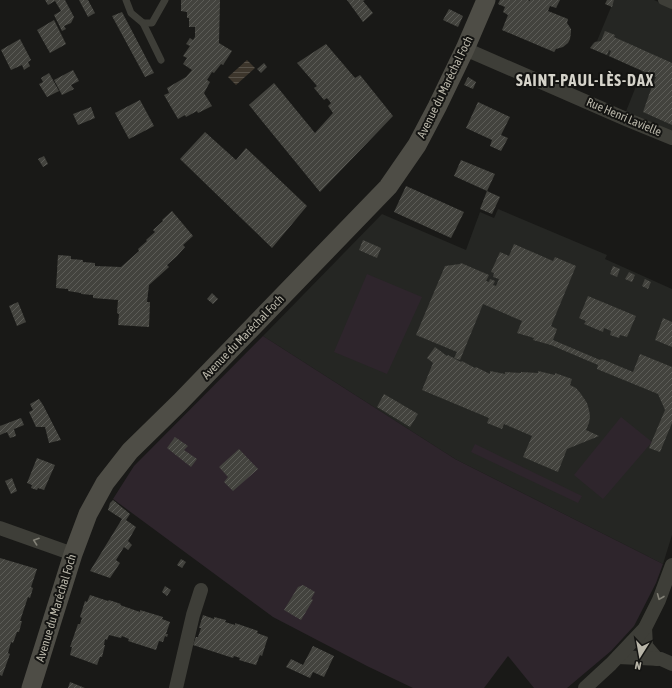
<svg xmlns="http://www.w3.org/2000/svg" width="672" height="688" font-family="'Asap Condensed',sans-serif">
	<defs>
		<pattern id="water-rules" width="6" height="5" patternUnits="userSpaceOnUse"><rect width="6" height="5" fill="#3d362c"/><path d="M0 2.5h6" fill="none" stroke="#575148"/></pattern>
		<pattern id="building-hatch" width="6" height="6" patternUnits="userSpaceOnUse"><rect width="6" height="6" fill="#43433e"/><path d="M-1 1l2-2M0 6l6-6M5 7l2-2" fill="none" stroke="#5c5c57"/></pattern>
	</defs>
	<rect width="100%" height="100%" fill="#191917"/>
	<g fill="#252623">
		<polygon points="614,0 654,0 672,8 672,133 625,114 642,71 590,48 593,43 597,41"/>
		<polygon points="498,209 607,255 605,259 672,289 672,535 663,564 455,459 263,336 382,214 466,250 480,212 494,218"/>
	</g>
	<g fill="#2e252c">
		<polygon points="367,274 422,297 387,374 334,352"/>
		<polygon points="263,336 455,459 663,564 656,583 634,626 611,651 567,688 534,688 508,656 484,688 413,688 367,666 273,617 113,499 134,466"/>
		<polygon points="621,417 652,442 603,499 574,475"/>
		<polygon points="475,444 582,496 578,503 471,452"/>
	</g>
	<polygon fill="url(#water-rules)" points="247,60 255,68 236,85 228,77"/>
	<g fill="url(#building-hatch)">
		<polygon points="45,0 65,0 74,17 71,23 64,26 66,29 62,31 54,15 61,11 55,1 48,5"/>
		<polygon points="79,0 88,0 95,13 88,17"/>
		<polygon points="181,0 220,0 219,43 232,51 223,65 221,64 214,73 212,72 207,80 210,82 204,93 212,106 198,113 197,111 186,117 185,115 178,119 164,95 169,93 167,88 186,77 192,70 183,64 187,58 183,56 190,46 186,44 190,38 193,40 195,37 195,27 189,27 189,18 187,18 187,12 181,11"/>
		<polygon points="347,0 365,0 363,1 373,13 363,22"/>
		<polygon points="500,0 528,0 530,1 530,0 560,0 556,8 550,6 548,11 568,19 567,23 571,29 571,32 570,39 568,43 563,47 556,49 554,52 502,30 508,15 503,12 505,7 498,4"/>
		<polygon points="607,0 614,0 612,7 605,4"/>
		<polygon points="449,9 463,16 458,27 443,20"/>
		<polygon points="122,12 154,73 145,77 112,16"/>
		<polygon points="54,20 66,44 50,53 37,30"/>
		<polygon points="605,31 615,35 614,37 672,63 672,125 643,112 650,92 656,77 609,56 611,51 609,50 607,55 590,48 595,42 601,41"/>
		<polygon points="20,39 31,60 28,62 30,66 24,70 22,65 11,70 1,50"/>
		<polygon points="326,44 355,78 360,75 393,116 320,192 249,105 274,83 315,133 333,113 328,106 331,103 327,98 324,100 314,88 317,86 297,63"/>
		<polygon points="264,63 267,67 261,73 257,69"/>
		<polygon points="73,70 79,81 71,85 74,89 62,95 54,80"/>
		<polygon points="49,73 59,91 47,97 39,84 43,82 41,78"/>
		<polygon points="468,77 476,82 473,89 464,85"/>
		<polygon points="140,100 154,126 129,139 115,113"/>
		<polygon points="478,102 510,117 501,135 508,138 501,151 490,146 492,140 466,128"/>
		<polygon points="91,107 95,118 78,125 73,114"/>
		<polygon points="205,132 236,160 246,148 307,206 272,248 180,159"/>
		<polygon points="44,156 48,164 43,167 38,159"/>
		<polygon points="461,160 495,174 487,191 454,176"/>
		<polygon points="406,186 464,212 451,238 394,212"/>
		<polygon points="487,191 500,197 492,214 480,209"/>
		<polygon points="172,211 193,236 183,245 185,247 177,256 167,265 169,267 149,285 147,302 150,302 149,327 118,325 119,314 117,313 118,300 93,298 93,295 81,294 81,293 68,291 68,289 56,288 58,255 71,256 71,259 83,260 83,262 95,263 95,266 121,267 139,251 138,249 147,241 146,240 155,232 153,230 163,221 162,220"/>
		<polygon points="363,240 381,248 377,258 359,250"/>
		<polygon points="514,244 553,261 555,257 576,266 551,326 557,329 553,340 600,360 602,359 633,372 640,354 672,367 672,423 660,452 649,448 665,410 658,394 597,369 598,365 551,345 533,340 534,338 517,333 522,321 483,304 460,360 454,358 457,352 416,335 445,266 460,264 461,263 489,275 486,281 489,282 490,279 495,281 493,285 496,286 499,279 493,277 494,273 491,272 500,252 509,256"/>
		<polygon points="613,266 620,269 617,277 610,274"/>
		<polygon points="629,272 635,275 632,282 625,279"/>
		<polygon points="645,279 651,282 648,289 642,286"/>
		<polygon points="212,293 218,299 213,304 207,299"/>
		<polygon points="588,296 636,316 627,337 620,335 619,338 610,335 611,331 604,328 603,332 584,324 586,321 579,318"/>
		<polygon points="18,302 26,322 17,326 9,306"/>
		<polygon points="663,318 672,322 672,347 655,340"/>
		<polygon points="435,347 447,356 448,355 461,362 462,361 475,368 476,367 490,374 490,371 505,374 505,372 521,373 521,372 538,373 538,371 555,375 555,373 572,379 570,385 576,388 581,394 587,403 589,410 590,416 589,423 586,430 599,436 567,449 558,472 523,457 532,436 504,424 502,429 487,423 489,418 422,390 433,363 427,358"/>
		<polygon points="384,394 418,414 410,427 377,407"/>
		<polygon points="39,399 43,405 61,440 49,443 45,427 36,427 29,412 33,410 30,404"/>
		<polygon points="21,418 24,425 14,429 16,436 10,438 7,432 0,435 0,426"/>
		<polygon points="175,437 188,446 184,450 197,459 191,467 167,448"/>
		<polygon points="239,449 258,469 233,491 224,482 228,477 219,467"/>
		<polygon points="37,458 55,465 44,490 38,488 37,490 31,488 32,485 27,483"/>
		<polygon points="12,478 17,491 11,494 5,481"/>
		<polygon points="113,500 130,514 126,520 136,527 128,541 132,545 128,550 124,547 116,560 120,563 110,578 90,571 122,519 108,510 110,503"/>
		<polygon points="0,558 37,569 31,587 33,588 30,598 28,597 20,621 22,621 19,632 17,632 13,643 11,642 8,653 10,654 2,676 0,675"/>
		<polygon points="181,559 186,562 182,568 177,565"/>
		<polygon points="303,585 315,592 311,599 313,600 301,620 284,610 298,587"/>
		<polygon points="165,586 171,590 167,596 162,592"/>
		<polygon points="90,595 108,601 109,600 121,604 120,605 140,612 140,610 163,617 162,619 170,622 166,634 168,634 167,637 165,636 163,642 159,641 156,650 128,641 129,639 122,636 121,638 109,635 107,640 105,639 104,645 105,645 102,657 100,657 97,665 70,655 72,647 70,647 78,624 80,624 82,618 80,617 85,601 87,602"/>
		<polygon points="203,615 214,619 214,617 226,620 225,622 235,625 235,623 258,631 257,633 268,637 262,656 260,655 256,665 239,660 240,658 234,656 233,658 193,645 196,637 198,637 201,628 199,628"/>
		<polygon points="313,646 334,656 324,677 313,672 310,678 286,667 291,659 303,665"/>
		<polygon points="70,682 85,688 68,688"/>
	</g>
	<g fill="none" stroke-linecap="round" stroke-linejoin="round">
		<g stroke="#3e3e38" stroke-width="7">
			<polyline points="126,0 131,13 143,23 152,23 165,0"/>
			<polyline points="143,23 161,60"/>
		</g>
		<polyline stroke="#3e3e38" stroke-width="10" points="663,0 672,4"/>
		<g stroke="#3e3e38" stroke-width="14">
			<polyline points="465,49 628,120 672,138"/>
			<polyline points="0,528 73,554"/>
			<polyline points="645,628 646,646 657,659"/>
			<polyline points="618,657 661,659 672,664"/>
			<polyline points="176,688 193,615 201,590"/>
			<polyline points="585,688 611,664 645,628 659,600 672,565"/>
		</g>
		<polyline stroke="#4e4d46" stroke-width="19" points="31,688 73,554 88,514 105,483 130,451 180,402 388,187 417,145 437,107 465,49 486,0"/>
	</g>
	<defs><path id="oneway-chevron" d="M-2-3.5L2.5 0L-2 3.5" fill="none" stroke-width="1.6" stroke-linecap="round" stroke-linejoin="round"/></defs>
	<g stroke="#828076">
		<use href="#oneway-chevron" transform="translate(36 541) rotate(-161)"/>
		<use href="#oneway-chevron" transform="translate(660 597) rotate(112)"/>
	</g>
	<g text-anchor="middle" stroke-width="4" stroke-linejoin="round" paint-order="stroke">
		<g font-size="12" fill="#b9b6a9" stroke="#141412">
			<text transform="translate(445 87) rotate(-64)" y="4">Avenue du Maréchal Foch</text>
			<text transform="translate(624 117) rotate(23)" y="4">Rue Henri Lavielle</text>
			<text transform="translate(243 337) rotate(-46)" y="4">Avenue du Maréchal Foch</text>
			<text transform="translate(56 608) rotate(-73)" y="4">Avenue du Maréchal Foch</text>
		</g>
		<g font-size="16" font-weight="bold" letter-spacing="1" fill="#d5d3ca" stroke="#141412">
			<text x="585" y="86">SAINT-PAUL-LÈS-DAX</text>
		</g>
	</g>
	<g transform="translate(640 656) rotate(191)" stroke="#141412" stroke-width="3" paint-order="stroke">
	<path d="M0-3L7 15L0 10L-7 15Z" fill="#b9b6a9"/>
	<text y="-6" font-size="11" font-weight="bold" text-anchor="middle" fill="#b9b6a9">N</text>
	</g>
</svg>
